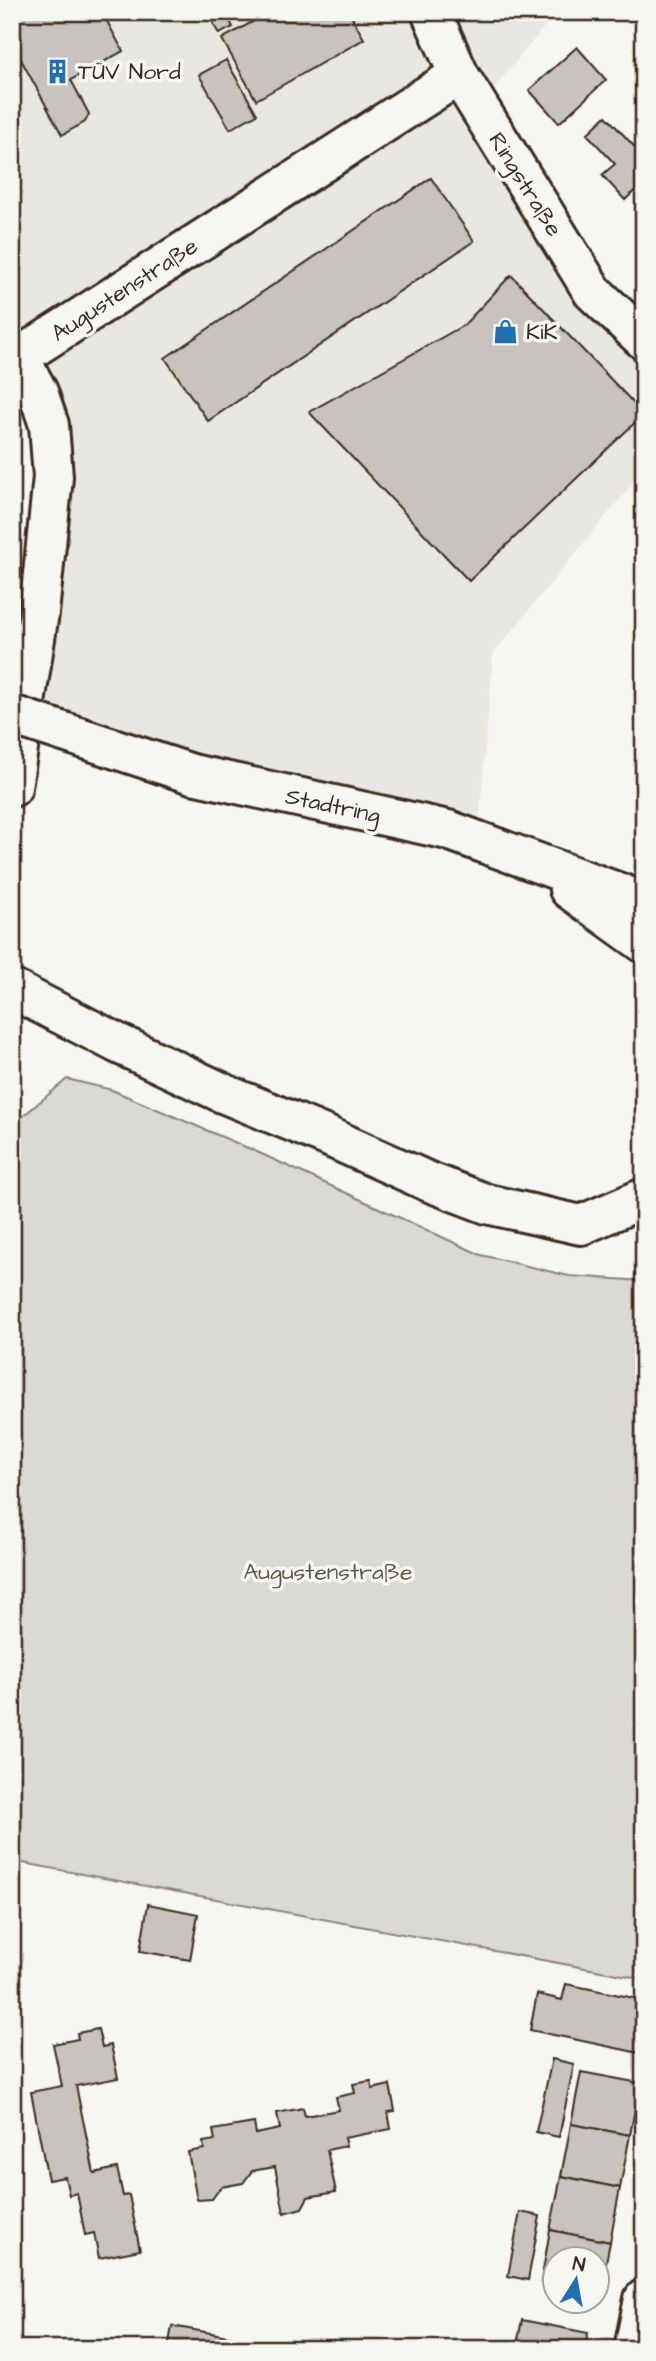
<svg xmlns="http://www.w3.org/2000/svg" width="656" height="2361" font-family="'Architects Daughter',sans-serif">
	<rect width="100%" height="100%" fill="#f6f6f2"/>
	<filter id="ink" filterUnits="userSpaceOnUse"><feTurbulence type="fractalNoise" baseFrequency=".0143" numOctaves="2"/><feDisplacementMap in="SourceGraphic" scale="14" xChannelSelector="R" yChannelSelector="G"/><feConvolveMatrix kernelMatrix="1 2 1 2 8 2 1 2 1" color-interpolation-filters="sRGB"/></filter>
	<g filter="url(#ink)">
		<polygon fill="#e8e7e2" points="12,12 556,12 464,126 447,102 583,304 644,363 644,469 493,654 478,834 388,804 25,709 57,480 12,347"/>
		<polygon fill="#dad9d3" stroke="#8a8278" stroke-width="2" points="67,1079 112,1090 255,1151 481,1255 569,1276 644,1281 644,1979 12,1861 12,1135 22,1117"/>
		<g fill="#c8c3be" stroke="#3b2a1e" stroke-width="2">
			<polygon points="12,12 102,12 123,51 71,80 89,114 85,122 62,135 12,43"/>
			<polygon points="207,12 225,12 233,27 219,34"/>
			<polygon points="270,12 349,12 364,39 256,100 222,39"/>
			<polygon points="577,47 606,80 559,123 529,90"/>
			<polygon points="226,60 257,114 230,129 199,75"/>
			<polygon points="606,116 644,157 644,182 625,200 602,175 615,164 587,134"/>
			<polygon points="431,178 474,241 208,421 165,358"/>
			<polygon points="511,275 644,414 469,581 309,412 464,325"/>
			<polygon points="148,1904 198,1914 190,1960 140,1951"/>
			<polygon points="566,1984 644,2000 644,2054 530,2030 537,1994 562,2000"/>
			<polygon points="98,2029 102,2047 111,2045 118,2078 76,2086 94,2173 117,2168 123,2196 129,2195 140,2250 99,2258 94,2233 85,2235 77,2193 69,2195 65,2177 48,2180 31,2092 62,2086 53,2044 78,2039 77,2033"/>
			<polygon points="552,2059 574,2064 559,2137 536,2132"/>
			<polygon points="581,2072 640,2083 630,2135 571,2124"/>
			<polygon points="371,2081 372,2089 390,2085 395,2111 388,2112 391,2129 344,2138 346,2146 327,2150 336,2192 308,2197 302,2208 284,2213 275,2167 252,2171 243,2183 221,2187 212,2199 197,2200 188,2152 204,2149 203,2142 215,2140 213,2130 254,2123 256,2134 280,2129 277,2113 303,2108 305,2116 339,2110 336,2097 355,2093 353,2084"/>
			<polygon points="571,2124 630,2135 620,2188 561,2176"/>
			<polygon points="561,2176 620,2188 610,2242 550,2230"/>
			<polygon points="520,2212 540,2216 528,2280 508,2276"/>
			<polygon points="550,2230 610,2242 600,2293 596,2292 596,2260 554,2260 554,2284 541,2282"/>
			<polygon points="522,2320 588,2333 585,2349 516,2349"/>
			<polygon points="172,2326 300,2349 168,2349"/>
		</g>
		<g fill="none" stroke-linecap="round" stroke-linejoin="round">
			<defs>
				<g id="street">
					<polyline points="431,12 459,75 593,292 644,340"/>
					<polyline points="19,357 459,75"/>
					<polyline points="634,2349 644,2299"/>
				</g>
				<polyline id="primary" points="12,787 39,613 53,477 49,425 38,392 19,357"/>
				<g id="highway">
					<polyline points="12,350 19,357"/>
					<polyline points="192,774 448,830 644,902"/>
					<polyline points="569,889 644,943"/>
					<polyline points="12,989 117,1043 225,1094 327,1136 427,1181 487,1204 581,1225 644,1198"/>
				</g>
			</defs>
			<use href="#street" stroke="#3b2a1e" stroke-width="44"/>
			<use href="#primary" stroke="#3b2a1e" stroke-width="44"/>
			<use href="#highway" stroke="#3b2a1e" stroke-width="44"/>
			<use href="#street" stroke="#f6f6f2" stroke-width="38"/>
			<use href="#primary" stroke="#f6f6f2" stroke-width="38"/>
			<use href="#highway" stroke="#f6f6f2" stroke-width="38"/>
			<defs>
				<polyline id="highway-bridge" points="12,715 192,774"/>
			</defs>
			<use href="#highway-bridge" stroke="#3b2a1e" stroke-width="44" stroke-linecap="butt"/>
			<use href="#highway-bridge" stroke="#f6f6f2" stroke-width="38"/>
		</g>
	</g>
	<defs>
		<symbol id="building-bare" viewBox="-9 -9 18 18"><path d="M-4-6H4V6H1V3H-1V6H-4ZM-2.5-4.3h1.7v1.8h-1.7ZM.8-4.3h1.7v1.8H.8ZM-2.5-1h1.7V.8h-1.7ZM.8-1h1.7V.8H.8Z" fill="#1f6fb2" stroke="#f6f6f2" stroke-width="2.5" paint-order="stroke"/></symbol>
		<symbol id="shop-bare" viewBox="-9 -9 18 18"><path d="M-5-2.5h2.3a2.7 3.5 0 0 1 5.4 0H5L5.5 6h-11ZM-1.5-2.5h3a1.5 2.3 0 0 0-3 0Z" fill="#1f6fb2" stroke="#f6f6f2" stroke-width="2.5" paint-order="stroke"/></symbol>
	</defs>
	<g fill-rule="evenodd">
		<use href="#building-bare" x="40" y="54" width="35" height="35"/>
		<use href="#shop-bare" x="488" y="314" width="35" height="35"/>
	</g>
	<g text-anchor="middle" stroke-width="7" stroke-linejoin="round" paint-order="stroke">
		<g font-size="23" fill="#3b2a1e" stroke="#f6f6f2" text-anchor="start">
			<text x="78" y="79">TÜV Nord</text>
			<text x="526" y="339">KiK</text>
		</g>
		<g font-size="23" fill="#3b2a1e" stroke="#f6f6f2">
			<text transform="translate(526 184) rotate(58)" y="8">Ringstraße</text>
			<text transform="translate(124 289) rotate(-33)" y="8">Augustenstraße</text>
			<text transform="translate(333 805) rotate(12)" y="8">Stadtring</text>
		</g>
		<g font-size="23" fill="#63564b" stroke="#f6f6f2">
			<text x="328" y="1579">Augustenstraße</text>
		</g>
	</g>
	<rect width="656" height="2361" fill="none" stroke="#f6f6f2" stroke-width="42"/>
	<rect x="21" y="21" width="614" height="2319" fill="none" stroke="#3b2a1e" stroke-width="2.5" filter="url(#ink)"/>
	<g transform="translate(576 2280) rotate(11)"><circle r="33" fill="#f6f6f2" stroke="#aba49d" stroke-width="2"/>
	<path d="M0-5L12 26L0 18L-12 26Z" fill="#1f6fb2"/>
	<text y="-10" font-size="19" font-weight="bold" text-anchor="middle" fill="#3b2a1e">N</text>
	</g>
</svg>
